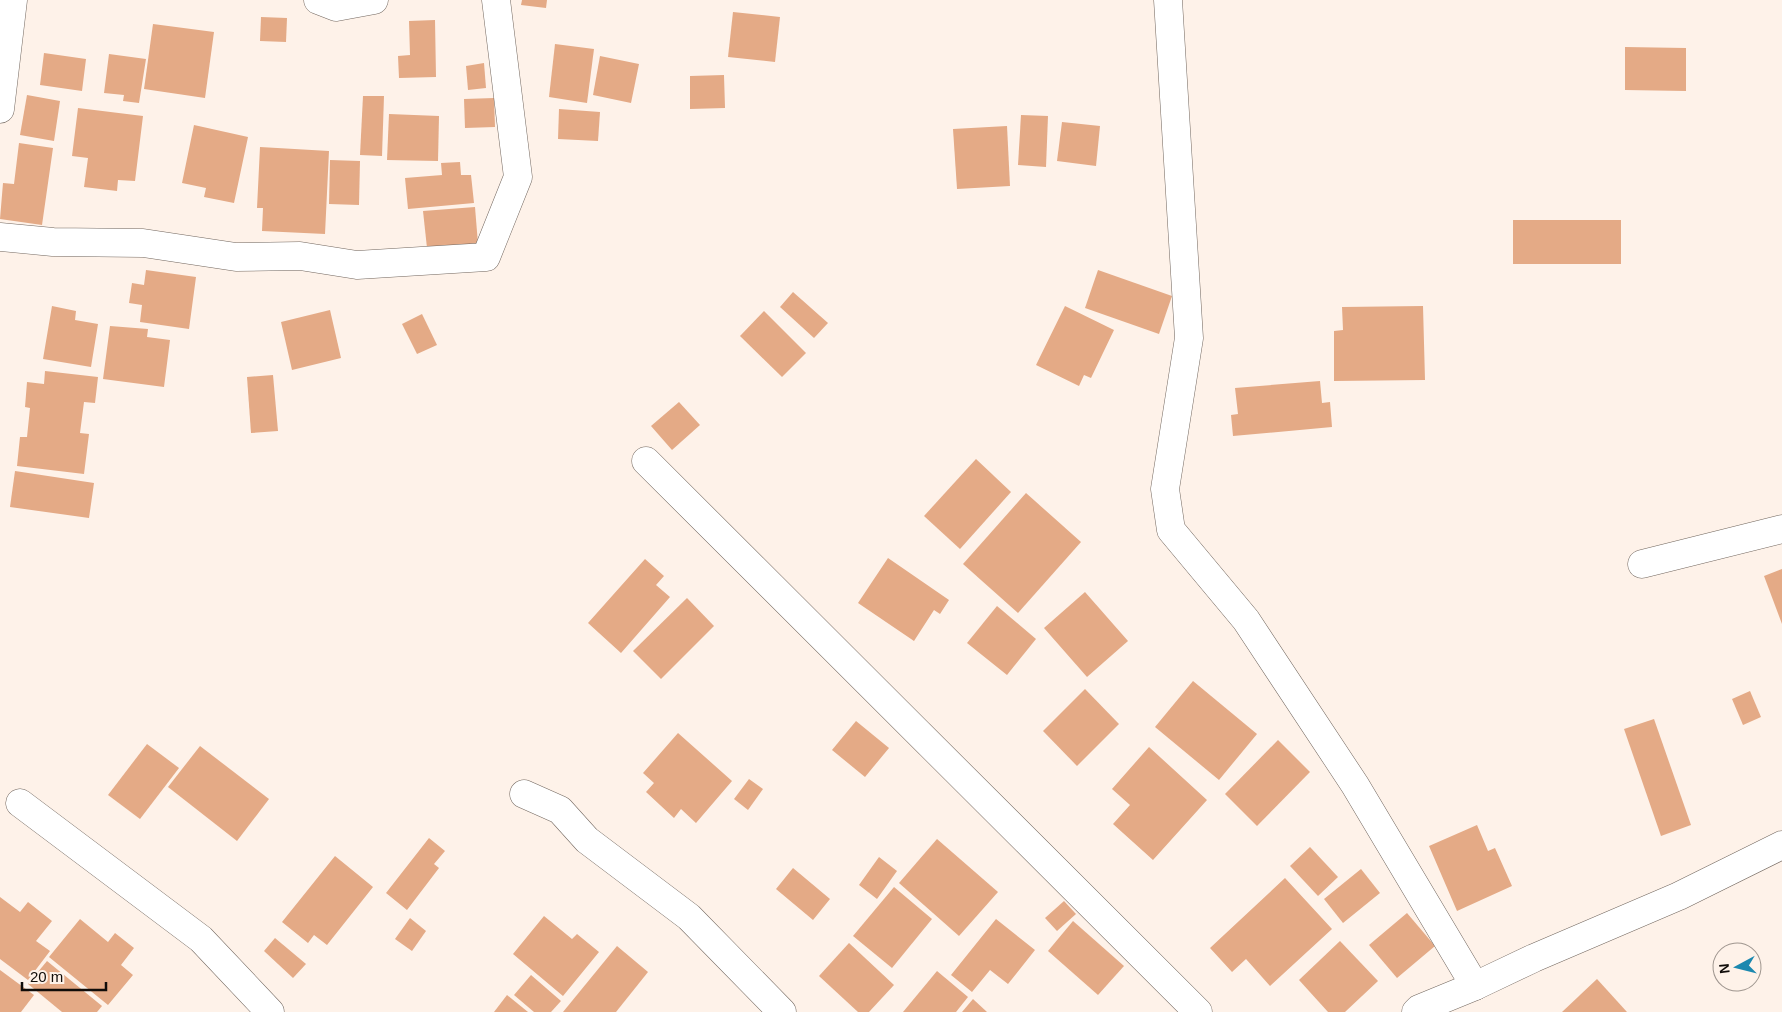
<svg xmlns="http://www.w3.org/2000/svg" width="1782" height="1012" font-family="Helvetica,sans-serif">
	<rect width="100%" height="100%" fill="#fef2e9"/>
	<g fill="#e4aa86">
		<polygon points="522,0 547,0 546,8 521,5"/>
		<polygon points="733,12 780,17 775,62 728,57"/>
		<polygon points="261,17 287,18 286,42 260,41"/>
		<polygon points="435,20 436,77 399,78 398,56 410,55 409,21"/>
		<polygon points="153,24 214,32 205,98 144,89"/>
		<polygon points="555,44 594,49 587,103 549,97"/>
		<polygon points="1625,47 1686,48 1686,91 1625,90"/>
		<polygon points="44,53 86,59 82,91 40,85"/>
		<polygon points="109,54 146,59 139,103 123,101 124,95 104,93"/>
		<polygon points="600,56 639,64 631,103 593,95"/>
		<polygon points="484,63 486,88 468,90 466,66"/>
		<polygon points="724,75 725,108 690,109 690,76"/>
		<polygon points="27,95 60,101 54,141 20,135"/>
		<polygon points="363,96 384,96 382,156 360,155"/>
		<polygon points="494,98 495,127 465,128 464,99"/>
		<polygon points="78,108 143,116 135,181 118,180 117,191 84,187 88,158 72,156"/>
		<polygon points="559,109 600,112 598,141 558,139"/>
		<polygon points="389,114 439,116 438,161 387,160"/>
		<polygon points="1021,115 1048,116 1046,167 1018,165"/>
		<polygon points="1062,122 1100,126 1096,166 1057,161"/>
		<polygon points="194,125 248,137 234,203 204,197 206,188 182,183"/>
		<polygon points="1007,126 1010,186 957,189 953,129"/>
		<polygon points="19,143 53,148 42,225 0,219 3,183 14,184"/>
		<polygon points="260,147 329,151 325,234 262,231 263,208 257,208"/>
		<polygon points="330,160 360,161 359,205 329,204"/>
		<polygon points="460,162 461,175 471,175 474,203 408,209 405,178 442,175 441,163"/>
		<polygon points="475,207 478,244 427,248 423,211"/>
		<rect x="1513" y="220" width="108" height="44"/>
		<polygon points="146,270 196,277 189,329 140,322 142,305 129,303 132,283 144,285"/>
		<polygon points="1098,270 1172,296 1159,334 1085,308"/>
		<polygon points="793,292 828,323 814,338 780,307"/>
		<polygon points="52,306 76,311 75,320 98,324 91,367 43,359"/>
		<polygon points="1065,306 1114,330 1091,378 1084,375 1079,386 1036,365"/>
		<polygon points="1423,306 1425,380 1334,381 1334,331 1343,330 1342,307"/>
		<polygon points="330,310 341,358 292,370 281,322"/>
		<polygon points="764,311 806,353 782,377 740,336"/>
		<polygon points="422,314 437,345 417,354 402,324"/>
		<polygon points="110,326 148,329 147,337 170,340 164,387 103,379"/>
		<polygon points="45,371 98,377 95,403 84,402 80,433 89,434 84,474 17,466 20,437 27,437 30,408 25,407 27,382 44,384"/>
		<polygon points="273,375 278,431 251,433 247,377"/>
		<polygon points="1320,381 1322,403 1330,402 1332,427 1233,436 1231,415 1238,414 1235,388"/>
		<polygon points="679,402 700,425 672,450 651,426"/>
		<polygon points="976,459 1011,492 960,549 924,516"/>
		<polygon points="15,471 94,483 89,518 10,507"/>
		<polygon points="1026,493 1081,542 1018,613 963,564"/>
		<polygon points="888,558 949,600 940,614 934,610 914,641 858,603"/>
		<polygon points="645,559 664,576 656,585 670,597 621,653 588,623"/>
		<polygon points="1782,569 1782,624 1764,576"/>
		<polygon points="1085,592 1128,641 1087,677 1044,628"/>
		<polygon points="687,598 714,626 661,679 633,651"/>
		<polygon points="997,606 1036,639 1007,675 967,643"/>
		<polygon points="1193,681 1257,734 1219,780 1155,727"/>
		<polygon points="1085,689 1119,724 1077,766 1043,731"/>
		<polygon points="1750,691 1761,717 1743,725 1732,699"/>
		<polygon points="1654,719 1691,825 1661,836 1624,729"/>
		<polygon points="856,721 889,748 865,777 832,750"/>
		<polygon points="678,733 732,781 696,823 681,809 674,818 646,792 654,783 643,773"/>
		<polygon points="1278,740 1310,772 1257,826 1225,794"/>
		<polygon points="147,744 179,768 140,819 108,795"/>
		<polygon points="200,746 269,799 237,841 168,787"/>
		<polygon points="1149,747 1207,800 1153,860 1113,824 1130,805 1112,789"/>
		<polygon points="749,779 763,789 748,810 734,799"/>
		<polygon points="1477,825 1488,851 1495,848 1512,886 1457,911 1429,846"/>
		<polygon points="429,838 445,851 434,864 439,868 407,910 386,893"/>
		<polygon points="937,839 998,892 959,936 899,883"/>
		<polygon points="1310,847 1338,877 1318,896 1290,866"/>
		<polygon points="335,856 373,887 327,945 314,935 308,943 282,922"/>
		<polygon points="879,857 897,871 877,899 859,885"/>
		<polygon points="793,868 830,899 813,920 776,889"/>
		<polygon points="1361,869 1380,893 1343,923 1324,899"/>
		<polygon points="1285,878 1332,929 1270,986 1246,959 1232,972 1210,948"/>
		<polygon points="894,887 932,919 892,968 853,936"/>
		<polygon points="0,897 20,912 28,902 52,921 36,941 50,951 28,980 0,959"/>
		<polygon points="1064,901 1076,914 1057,931 1045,918"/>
		<polygon points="1407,913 1435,946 1397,978 1369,945"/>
		<polygon points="544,916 572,939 577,934 599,952 563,996 513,954"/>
		<polygon points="410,918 426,931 412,951 395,939"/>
		<polygon points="80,919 108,942 115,933 134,948 121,965 133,975 108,1005 49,957"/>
		<polygon points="996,919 1035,950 1008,984 990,970 972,992 951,975"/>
		<polygon points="1073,921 1124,966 1098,995 1048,951"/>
		<polygon points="275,938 306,964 293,978 264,951"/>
		<polygon points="1340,941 1378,981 1345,1012 1328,1012 1299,980"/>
		<polygon points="849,943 894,985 869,1012 858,1012 819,976"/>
		<polygon points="617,946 648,972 616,1012 563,1012"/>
		<polygon points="47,961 102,1006 97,1012 62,1012 28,984"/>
		<polygon points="0,970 34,995 21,1012 0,1012"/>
		<polygon points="937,971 968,997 956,1012 903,1012"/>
		<polygon points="531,975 561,1001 551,1012 534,1012 514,995"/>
		<polygon points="1597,979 1627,1012 1562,1012"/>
		<polygon points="507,995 528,1012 494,1012"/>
		<polygon points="973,999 987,1012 962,1012"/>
	</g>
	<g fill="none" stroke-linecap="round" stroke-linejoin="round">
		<defs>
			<g id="minor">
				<polyline points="318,0 336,7 374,0"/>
				<polyline points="1168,0 1189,338 1165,489 1171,530 1246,620 1355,785 1475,986"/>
				<polyline points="0,109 13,0"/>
				<polyline points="0,237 53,242 143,243 236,257 300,256 357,265 486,257 518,177 496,0"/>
				<polyline points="646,461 1198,1012"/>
				<polyline points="1642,564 1782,529"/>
				<polyline points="524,794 560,810 587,840 689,917 782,1012"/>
				<polyline points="20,803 201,939 270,1012"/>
				<polyline points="1416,1012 1419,1009 1475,986 1534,958 1679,896 1782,845"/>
			</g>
		</defs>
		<use href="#minor" stroke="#72675f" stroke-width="29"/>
		<use href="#minor" stroke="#fff" stroke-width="28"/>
	</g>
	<g transform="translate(1737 967) rotate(263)"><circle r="24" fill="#fef2e9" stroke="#9f968f"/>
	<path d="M0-4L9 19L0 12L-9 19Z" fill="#1b88af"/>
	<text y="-8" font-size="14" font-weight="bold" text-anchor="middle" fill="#100c09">N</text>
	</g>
	<path d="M22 982v8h84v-8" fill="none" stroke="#100c09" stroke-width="2.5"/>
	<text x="30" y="982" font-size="15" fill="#100c09" stroke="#fef2e9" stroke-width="4" paint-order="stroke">20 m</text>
</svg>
